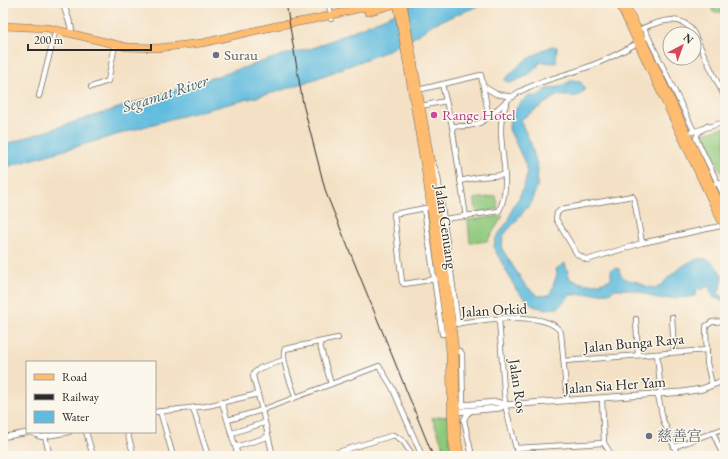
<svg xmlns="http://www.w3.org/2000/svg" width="728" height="459" font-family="'EB Garamond','Noto Serif SC',serif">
	<rect width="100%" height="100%" fill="#fbf7ec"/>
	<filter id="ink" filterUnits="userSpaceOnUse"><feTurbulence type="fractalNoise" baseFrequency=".025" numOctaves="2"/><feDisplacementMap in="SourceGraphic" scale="8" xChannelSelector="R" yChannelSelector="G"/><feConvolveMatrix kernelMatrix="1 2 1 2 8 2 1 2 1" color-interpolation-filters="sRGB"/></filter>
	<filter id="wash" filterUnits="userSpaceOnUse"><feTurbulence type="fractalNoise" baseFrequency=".012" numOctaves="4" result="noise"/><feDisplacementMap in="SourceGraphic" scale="16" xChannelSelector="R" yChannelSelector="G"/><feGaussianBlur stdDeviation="0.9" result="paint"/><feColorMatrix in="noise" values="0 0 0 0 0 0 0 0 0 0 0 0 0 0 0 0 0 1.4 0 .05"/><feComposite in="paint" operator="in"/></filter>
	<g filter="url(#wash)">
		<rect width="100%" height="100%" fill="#f4e1c5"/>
		<g fill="#8fc97d" stroke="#5d7a54">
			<polygon points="710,3 725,3 725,12 713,12"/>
			<polygon points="725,127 725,176 723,176 704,133"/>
			<polygon points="496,196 498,209 477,213 474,199"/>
			<polygon points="503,216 487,241 470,243 468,220"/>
			<polygon points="449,416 449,437 452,456 447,456 432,418"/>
		</g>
		<g fill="#60bcde" stroke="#467484">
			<polygon points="419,3 486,3 433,24 413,38 382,53 315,79 276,92 174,118 3,168 3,145 283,55 313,48"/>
			<path d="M 551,46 L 557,47 L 556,63 L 541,62 C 528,77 527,76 510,83 L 504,80 L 524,61 Z"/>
			<path d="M 573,80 C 580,81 583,83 585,90 C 577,101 567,94 556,96 L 520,120 L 531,144 L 538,169 L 537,187 L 530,204 L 503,236 L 502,249 L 525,285 L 538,296 L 550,295 L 557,274 L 556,269 L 565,263 L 570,279 C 586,286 595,286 611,279 L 611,270 L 615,268 L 619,269 C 620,278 627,280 634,281 C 642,283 649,290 658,287 C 663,285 665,280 669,277 C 690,259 710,246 723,279 L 718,294 L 725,298 L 725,302 L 714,298 L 708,286 L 701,290 L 699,287 L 697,289 L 696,295 L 691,297 L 657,299 L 639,291 L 623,289 L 615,289 L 609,293 L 570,295 L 558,308 L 545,309 L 533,306 L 517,291 L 494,248 L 495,239 L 509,220 L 513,206 L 519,198 L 525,183 L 527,173 L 525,163 L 509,129 L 510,119 L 519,104 L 528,96 L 537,96 L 547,89 L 559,87 Z"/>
		</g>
	</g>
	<g filter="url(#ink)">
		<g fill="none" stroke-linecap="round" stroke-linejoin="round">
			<defs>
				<g id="minor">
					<polyline points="329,3 331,19"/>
					<polyline points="644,28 694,131"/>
					<path d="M 641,29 C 659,21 683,12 694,34"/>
					<polyline points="694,34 725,98"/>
					<polyline points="442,84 452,126 466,217"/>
					<polyline points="483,86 496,94 513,97"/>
					<polyline points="91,87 108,81 115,45"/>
					<polyline points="418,90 481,75 489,118"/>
					<polyline points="39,96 56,29"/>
					<polyline points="421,106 446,101"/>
					<path d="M 452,126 C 492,129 490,109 519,92 C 538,81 559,77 579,70 C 601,63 629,49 648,36"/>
					<polyline points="707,126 698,133 696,138 725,198"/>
					<polyline points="685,134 725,122"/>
					<polyline points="433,163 438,177 458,324"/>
					<polyline points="460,181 479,177 504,175"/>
					<polyline points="715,184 725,181"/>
					<polyline points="431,207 394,214 402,282 404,284 442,278"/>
					<polyline points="424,208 442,334 448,333"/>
					<path d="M 438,220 L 499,211 C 516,178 490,133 507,103"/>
					<polyline points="642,243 634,199 632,196 562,209 557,213 556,219 577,254 587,260 642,243 725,225"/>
					<polyline points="672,317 674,352"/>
					<polyline points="499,319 505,405 518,456"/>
					<polyline points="636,319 638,355"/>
					<path d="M 452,324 C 474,321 549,308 561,333 L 567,401"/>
					<polyline points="319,342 331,384"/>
					<polyline points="455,351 460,351 462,354 463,406"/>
					<polyline points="657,354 661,394"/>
					<polyline points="284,360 260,368 254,373 253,376 262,410 379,366 392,387 422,456"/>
					<polyline points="564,361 707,350"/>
					<polyline points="712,385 707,363 706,326 712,322 725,321"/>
					<polyline points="658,395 663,420 678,456"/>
					<path d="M 295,396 C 292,386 280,357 285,349 L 338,338"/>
					<polyline points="602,399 604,443 612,456"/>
					<polyline points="222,402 238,456"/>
					<polyline points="193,408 208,456"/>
					<polyline points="160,411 173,456"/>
					<polyline points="471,411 467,414 464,420 472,456"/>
					<polyline points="155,412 207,406 258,394"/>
					<polyline points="228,420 262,410 273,456"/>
					<polyline points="31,432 41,437 69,432"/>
					<polyline points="86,432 93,456"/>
					<polyline points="127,432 134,456"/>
					<polyline points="713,432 723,456"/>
					<polyline points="232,433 264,423"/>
					<polyline points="3,437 31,432"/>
					<polyline points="45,437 50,456"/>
					<polyline points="236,447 267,437"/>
					<polyline points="674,447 725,428"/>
					<polyline points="516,448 604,443"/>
					<polyline points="28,456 49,452"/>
					<polyline points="260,456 272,452"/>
					<polyline points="325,456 394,435 403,441 413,456"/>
				</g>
				<g id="tertiary">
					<polyline points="63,3 71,27 71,33"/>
					<polyline points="453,406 497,402 505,405 683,392 702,389 725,380"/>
					<polyline points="453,412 499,408 505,405"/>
				</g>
				<g id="primary">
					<polyline points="619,3 725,229"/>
					<polyline points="625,3 725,214"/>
				</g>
				<g id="trunk">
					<polyline points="397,3 427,180 448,333 450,351 452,438 455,456"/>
					<polyline points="403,3 430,158 446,277 455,351 457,435 460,456"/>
					<polyline points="368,12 399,3"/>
					<polyline points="3,26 48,28 126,47 158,48 202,43 276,26 315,19 382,3"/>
				</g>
			</defs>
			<use href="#minor" stroke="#716b61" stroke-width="6"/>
			<use href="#tertiary" stroke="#716b61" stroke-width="7"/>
			<use href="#primary" stroke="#716b61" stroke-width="8"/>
			<use href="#trunk" stroke="#716b61" stroke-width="8"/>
			<use href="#minor" stroke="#fff" stroke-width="4.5"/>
			<use href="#tertiary" stroke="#fff" stroke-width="5.5"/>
			<use href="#primary" stroke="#febc70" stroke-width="7"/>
			<use href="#trunk" stroke="#febc70" stroke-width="7"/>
			<polyline stroke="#2b2b2b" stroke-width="1" points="286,3 303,104 326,193 433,456"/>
		</g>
	</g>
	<g fill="#6b7280" stroke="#fbf7ec" stroke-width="1.5">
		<circle cx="216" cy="55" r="4"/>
		<circle cx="649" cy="436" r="4"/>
	</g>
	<circle fill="#d1479c" stroke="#fbf7ec" stroke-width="1.5" cx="434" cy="115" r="4"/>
	<g text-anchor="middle" stroke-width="3" stroke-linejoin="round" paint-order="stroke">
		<g font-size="15" fill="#5b616d" stroke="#fbf7ec" text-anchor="start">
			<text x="224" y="60">Surau</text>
			<text x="657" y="441">慈善宫</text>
		</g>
		<g font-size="15" fill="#b23c85" stroke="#fbf7ec" text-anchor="start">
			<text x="442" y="120">Range Hotel</text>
		</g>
		<g font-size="15" fill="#2b2b2b" stroke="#fbf7ec">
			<text transform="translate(446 227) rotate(82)" y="5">Jalan Genuang</text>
			<text transform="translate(494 310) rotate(-3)" y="5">Jalan Orkid</text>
			<text transform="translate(634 343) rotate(-5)" y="5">Jalan Bunga Raya</text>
			<text transform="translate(615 385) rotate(-4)" y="5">Jalan Sia Her Yam</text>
			<text transform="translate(518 386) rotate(82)" y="5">Jalan Ros</text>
		</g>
		<g font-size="16" font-style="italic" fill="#3e5e6a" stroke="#fbf7ec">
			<text transform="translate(165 93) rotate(-18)" y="6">Segamat River</text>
		</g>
	</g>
	<rect width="728" height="459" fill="none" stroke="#fbf7ec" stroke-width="16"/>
	<rect x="26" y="361" width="130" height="72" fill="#fbf7ec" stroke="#a8a59f"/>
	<rect x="34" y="374" width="20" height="6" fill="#febc70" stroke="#a8a59f"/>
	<text x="62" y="381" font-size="12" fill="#2b2b2b">Road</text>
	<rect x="34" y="394" width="20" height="6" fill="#2b2b2b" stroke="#a8a59f"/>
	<text x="62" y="401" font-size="12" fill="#2b2b2b">Railway</text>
	<rect x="34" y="411" width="20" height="12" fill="#60bcde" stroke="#a8a59f"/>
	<text x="62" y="421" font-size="12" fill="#2b2b2b">Water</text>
	<g transform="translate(682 46) rotate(41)"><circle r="19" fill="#fbf7ec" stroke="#a8a59f"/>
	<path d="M0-3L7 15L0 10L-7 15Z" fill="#d1495b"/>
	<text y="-6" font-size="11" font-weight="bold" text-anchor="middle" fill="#2b2b2b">N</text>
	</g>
	<path d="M28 44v6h123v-6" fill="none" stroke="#2b2b2b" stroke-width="2"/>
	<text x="34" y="44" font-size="12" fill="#2b2b2b" stroke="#fbf7ec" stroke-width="3" paint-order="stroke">200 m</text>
</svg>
